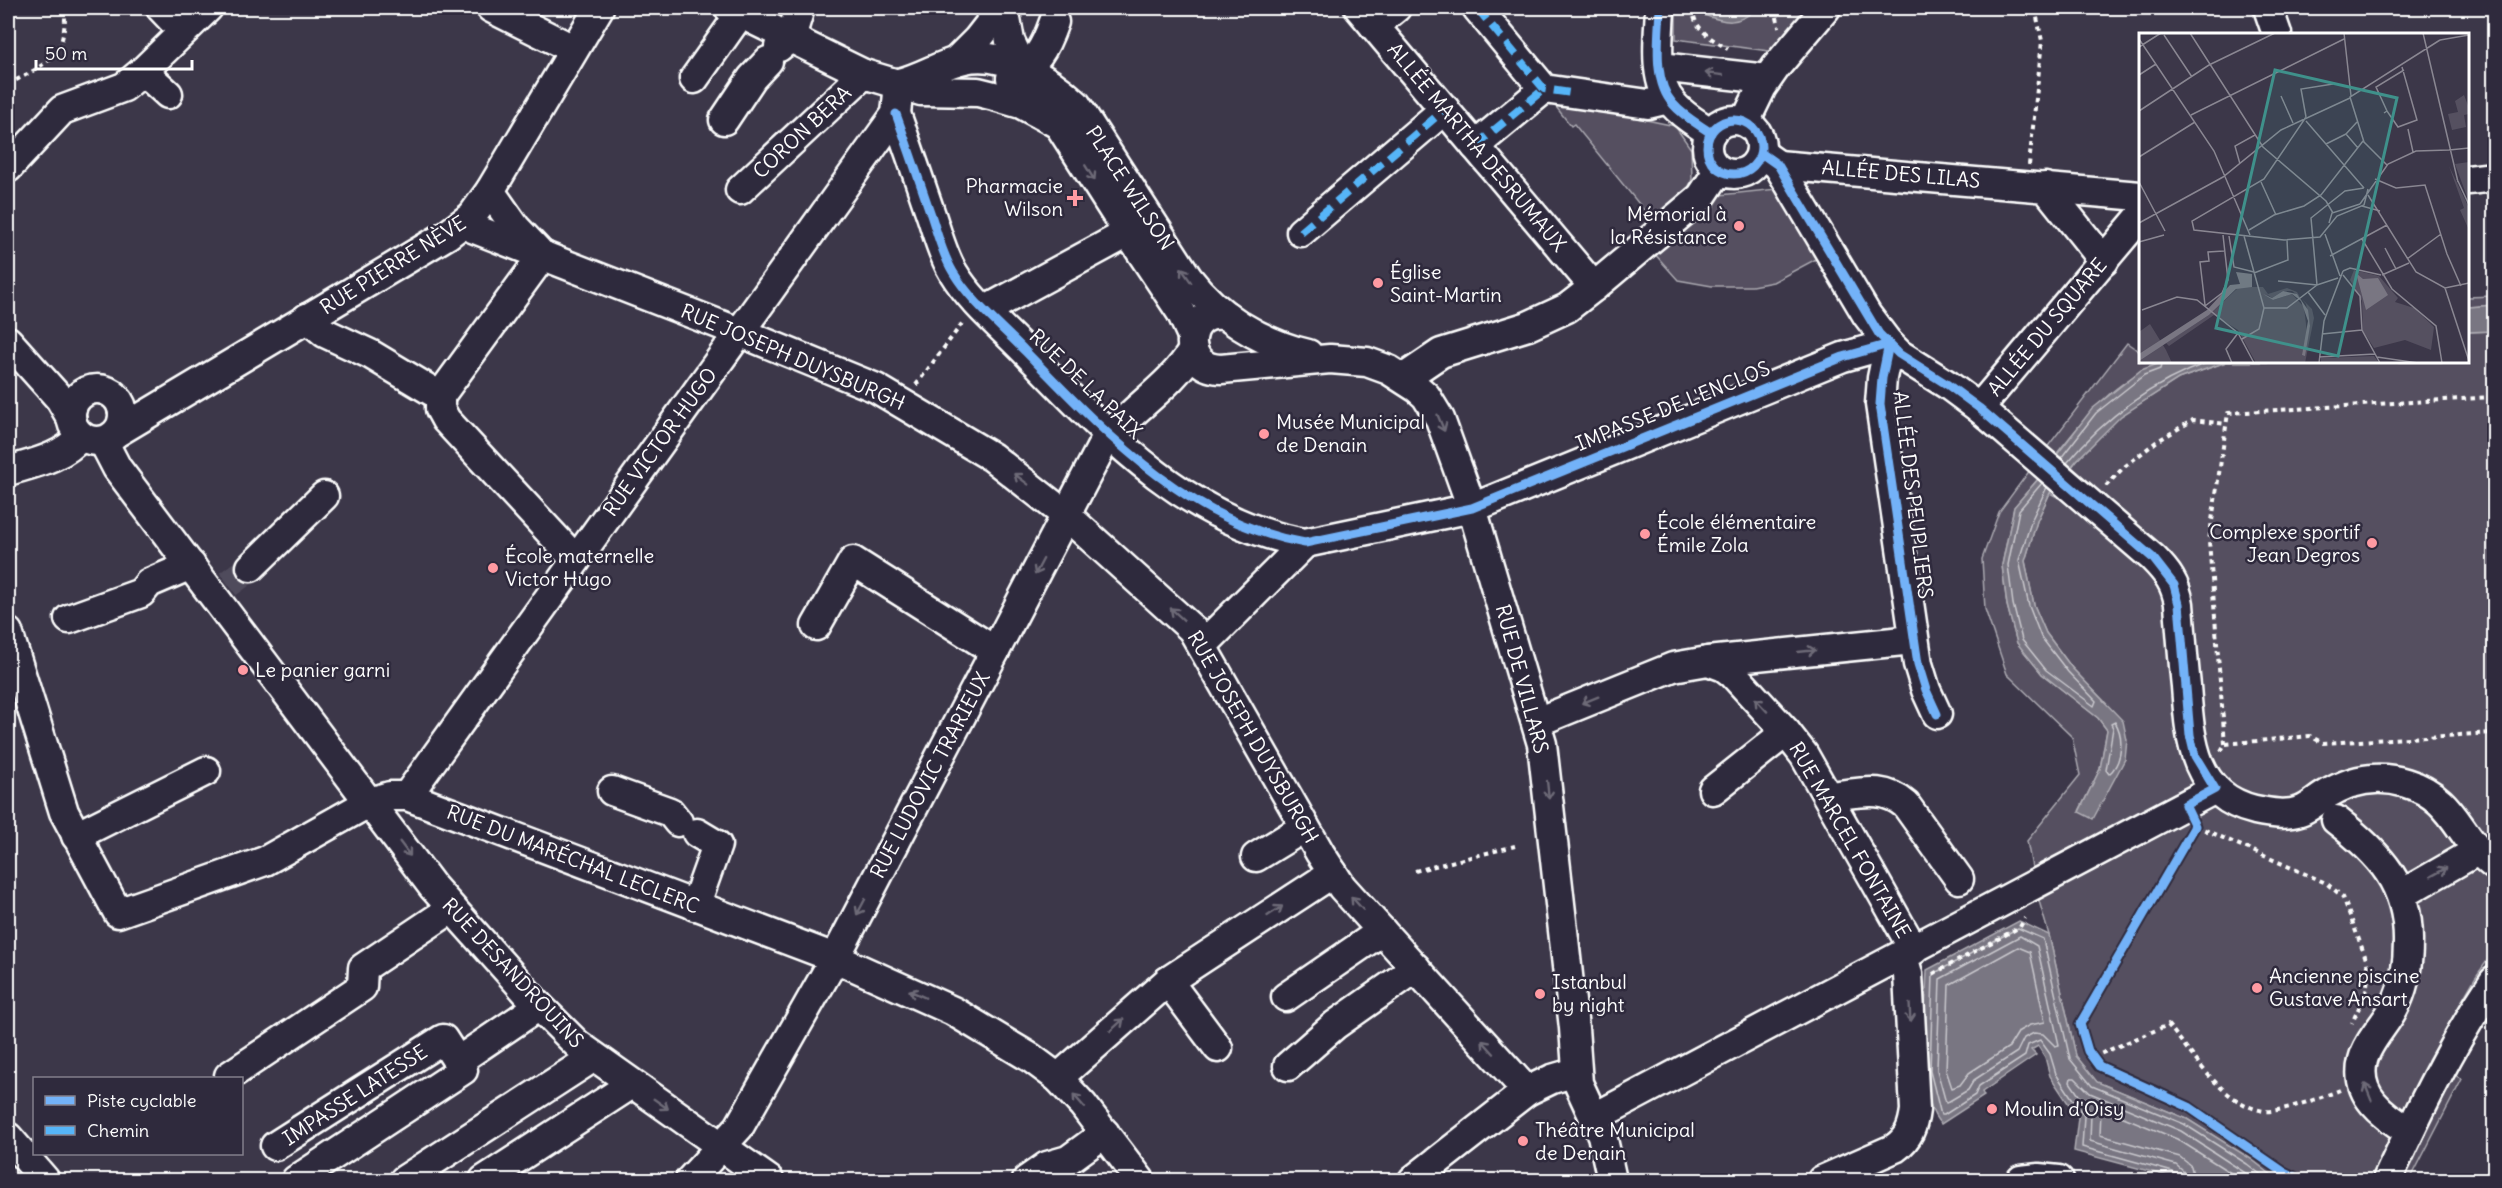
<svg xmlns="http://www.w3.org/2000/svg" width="2502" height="1188" font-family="Delius,sans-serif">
	<rect width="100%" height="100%" fill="#3c3749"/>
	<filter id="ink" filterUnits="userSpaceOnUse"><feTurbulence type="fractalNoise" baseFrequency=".0167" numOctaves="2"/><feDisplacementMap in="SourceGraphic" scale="12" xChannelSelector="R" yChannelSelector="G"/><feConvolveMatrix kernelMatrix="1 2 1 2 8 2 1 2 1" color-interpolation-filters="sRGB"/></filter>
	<g filter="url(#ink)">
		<g fill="#555060" stroke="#aaa8b0" stroke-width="1.5">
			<polygon points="1676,8 1818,8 1777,52 1676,39"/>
			<polygon points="1561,102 1675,126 1691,149 1692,179 1685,196 1652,220 1574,124 1571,126 1553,103"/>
			<polygon points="1777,189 1820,257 1773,282 1752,286 1712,286 1678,280 1653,252 1720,195"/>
			<polygon points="2494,296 2494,305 2468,307 2468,297"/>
			<polygon points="2494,331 2494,951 2475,978 2428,1060 2462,1079 2410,1180 2278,1180 2251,1159 2187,1119 2097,1082 2076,1056 2049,935 2037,894 2027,841 2080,775 2072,737 2007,674 1985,609 1982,559 1999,512 2030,470 2039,478 2014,507 2002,565 2007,605 2017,643 2042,674 2098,718 2107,730 2100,769 2079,811 2125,759 2104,701 2072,668 2046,633 2034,605 2025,561 2037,521 2050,493 2077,508 2094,486 2072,467 2077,460 2121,415 2178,379 2226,362 2468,362 2468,332"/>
			<path d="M 2127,343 L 2140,352 L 2140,362 L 2163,362 C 2114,380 2085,417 2054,457 L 2045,450 Z"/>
		</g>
		<g fill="#797682" stroke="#afadb4" stroke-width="1.5">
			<path d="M 1703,8 L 1758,8 C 1737,26 1726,23 1701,14 Z"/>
			<polygon points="2494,305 2494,331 2468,332 2468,307"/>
			<polygon points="2163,362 2226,362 2178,379 2121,416 2077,460 2050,493 2037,521 2025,561 2034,605 2046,633 2072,668 2123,721 2127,740 2125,759 2093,819 2079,812 2100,769 2107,730 2098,718 2042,674 2017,643 2007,605 2002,565 2014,507 2039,478 2092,409 2141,370"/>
			<path d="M 2019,921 L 2049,935 L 2076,1056 L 2097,1082 L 2187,1119 L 2251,1159 L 2278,1180 L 2182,1180 L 2074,1151 L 2078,1118 L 2050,1076 L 2045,1057 L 2038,1046 L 2031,1050 L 2036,1055 L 1982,1092 L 1984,1096 L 1941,1124 C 1915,1098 1926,1007 1927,970 Z"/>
		</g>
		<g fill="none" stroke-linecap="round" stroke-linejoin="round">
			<g stroke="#c9c8cd" stroke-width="1.5">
				<polyline points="2061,458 2096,413 2144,375 2160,369 2162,362"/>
				<path d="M 2067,463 C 2106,416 2151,383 2209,362"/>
				<polyline points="2042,483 2019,510 2008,565 2013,604 2022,640 2046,670 2094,706 2096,701 2068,672 2041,637 2029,606 2019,560 2032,519 2047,487"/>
				<path d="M 2115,722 C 2124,736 2123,762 2109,774 L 2106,770 L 2113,728 L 2111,724 Z"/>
				<polygon points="2020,936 2037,946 2059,1045 2055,1046 2043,1034 2034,1033 2024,1038 2017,1052 1974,1080 1968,1090 1946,1103 1937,1070 1940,979"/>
				<polygon points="2018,947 2030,952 2045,1022 2030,1025 2019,1031 2009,1047 1969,1073 1960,1085 1952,1088 1946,1070 1949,985"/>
				<polyline points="2178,1180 2177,1175 2173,1172 2082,1147 2084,1116 2056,1074 2050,1054 2040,1040 2028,1045 2025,1056 1979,1086 1975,1095 1944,1115 1941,1115 1930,1071 1933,974 2018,928 2043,939 2070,1059 2092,1086 2184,1124 2247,1164 2268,1180"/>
				<polyline points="2185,1180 2183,1171 2176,1165 2090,1141 2091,1113 2070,1082 2071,1078 2075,1078 2090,1093 2181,1131 2256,1180"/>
				<polyline points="2194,1180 2191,1166 2180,1157 2100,1135 2101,1110 2104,1109 2177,1139 2242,1180"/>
			</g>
			<polyline stroke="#504b5b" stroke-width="28" stroke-dasharray="28 14" stroke-linecap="butt" points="228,584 251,567"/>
			<defs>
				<g id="minor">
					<polyline points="161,8 183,31"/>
					<polyline points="491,8 573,49"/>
					<polyline points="729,8 864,74 921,91 978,92 994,96 1021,104 1056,123"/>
					<polyline points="1004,8 1010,41 1024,70 1121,222 1181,312 1192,336"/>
					<polyline points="1359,8 1594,287"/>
					<polyline points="1477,8 1544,89 1648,104 1669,99"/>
					<path d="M 1660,8 C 1659,37 1652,81 1673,104 C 1683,116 1698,124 1711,133"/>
					<polyline points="2268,8 2277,34"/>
					<polyline points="1374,26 1396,8"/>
					<polyline points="779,47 791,37 800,8"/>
					<polyline points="956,61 977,40 1002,8"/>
					<polyline points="1660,67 1767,79"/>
					<path d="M 1011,78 C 1037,62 1044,50 1054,22"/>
					<polyline points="694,79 740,14"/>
					<path d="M 899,83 C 921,78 941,64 964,59 C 1003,50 1048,78 1076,104 L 1188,278 C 1217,316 1261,343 1308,354"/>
					<polyline points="168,94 143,71 208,8"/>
					<path d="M 896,114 C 908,147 919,180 930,212 C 937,232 942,254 953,272 C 971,302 1002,327 1026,352 C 1105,433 1188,523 1305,543 L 1472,508 L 1843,357 L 1889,344"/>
					<circle cx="1734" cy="147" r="27"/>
					<polyline points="724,120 752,78 768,61"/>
					<polyline points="1745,122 1762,87 1776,67 1826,8"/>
					<polyline points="1475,146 1544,89"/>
					<path d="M 1761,153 L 1778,165 L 1867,315 L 1889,344 L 1899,354 L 1948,385 L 1979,408 L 2153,558 C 2167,572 2176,584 2179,604 C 2181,631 2183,659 2186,686 C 2190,740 2193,795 2255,810 C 2270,813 2286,816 2300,811 C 2309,808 2316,801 2324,796 C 2349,780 2377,774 2406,783 C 2456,798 2457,837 2494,865"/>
					<polyline points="1778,165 2140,196"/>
					<polyline points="8,168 62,110 124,87 143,71"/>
					<polyline points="2468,180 2494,177"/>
					<polyline points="2045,187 2104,261"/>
					<polyline points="740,190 864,74"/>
					<polyline points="490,191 516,228 537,250"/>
					<polyline points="462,224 739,332 876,388 992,457 1067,516 1192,629 1320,853 1342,887 1527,1091"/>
					<polyline points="1301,232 1445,109"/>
					<polyline points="986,310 1128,233"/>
					<path d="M 1227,316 C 1186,305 1177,368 1221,369 L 1330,359 L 1367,362 L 1389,370 L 1417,388 L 1426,396 L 1440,419 L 1472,508 L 1542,744 L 1574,1028 L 1578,1083 L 1602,1135 L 1612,1180"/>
					<polyline points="307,318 325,333 370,354 440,396 543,255"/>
					<polyline points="8,341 60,399 71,418"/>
					<polyline points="1889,344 1882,378 1880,404 1918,664 1926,690 1937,714"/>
					<polyline points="1404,378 1441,353 1528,326 1567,308 1594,287 1701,197 1719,170"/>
					<circle cx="97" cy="415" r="26"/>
					<polyline points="440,396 440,409 446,420 576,560"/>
					<polyline points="1979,408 2140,217"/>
					<polyline points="119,431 447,235 472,216 490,191 599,8"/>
					<polyline points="103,441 117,468 433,887 539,1006 577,1044 769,1180"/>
					<path d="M 8,471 C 34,463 62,458 81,436"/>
					<polyline points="251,567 324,496"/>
					<polyline points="69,619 141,593 149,583 191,565"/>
					<polyline points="816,626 853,561 995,651"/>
					<polyline points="8,632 64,812 118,913 265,861 370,802 390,796 407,796 835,958 953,1011 1031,1058 1058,1078 1083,1105 1140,1180"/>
					<polyline points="1203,645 1305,543"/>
					<polyline points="1708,661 1913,640"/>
					<polyline points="1537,722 1673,667 1708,661 1724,667 1733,674 1786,732 1804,755 1914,950"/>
					<polyline points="1713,790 1786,732"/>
					<polyline points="612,791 670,812 678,822"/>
					<polyline points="407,796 896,114 899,83"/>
					<path d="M 1829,796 C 1858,794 1882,784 1906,805 L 1959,879"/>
					<path d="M 2336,820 C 2380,854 2409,884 2408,943 C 2408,963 2405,983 2397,1001 C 2389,1022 2368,1039 2363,1060 C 2354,1095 2384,1116 2409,1131"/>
					<polyline points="76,836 206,771"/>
					<polyline points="1256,857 1305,827"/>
					<polyline points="2402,894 2477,851"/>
					<polyline points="695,906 717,845 697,833"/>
					<polyline points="1168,981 1218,1048"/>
					<polyline points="1286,997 1382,931"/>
					<polyline points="458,1061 539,1006"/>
					<polyline points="1288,1066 1335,1025 1416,968"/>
					<polyline points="229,1076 362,987 363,968 451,909"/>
					<polyline points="1058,1078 1168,981 1333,873"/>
					<polyline points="1595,1117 2215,789"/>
					<polyline points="8,1137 45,1180"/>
					<polyline points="275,1146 443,1039 463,1070 296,1180"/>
					<polyline points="404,1180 594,1057"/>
					<polyline points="484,1180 632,1084"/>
					<path d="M 690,1180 L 739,1127 L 835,958 L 1103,444 C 1130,409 1170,388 1193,350"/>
					<polyline points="1027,1180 1047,1166 1068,1160 1105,1133"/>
					<polyline points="1413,1180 1527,1091 1552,1079 1576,1072"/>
					<path d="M 1822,1180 L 1895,1148 C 1909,1138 1913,1126 1915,1110 L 1908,974 L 1903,956"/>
					<polyline points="2021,1180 2039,1178 2059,1180"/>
					<path d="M 2387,1180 C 2419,1111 2451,1044 2494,981"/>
				</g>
			</defs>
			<use href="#minor" stroke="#fff" stroke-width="33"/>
			<g stroke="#fff" stroke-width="4" stroke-dasharray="4.5 4.5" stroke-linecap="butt">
				<path d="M 1693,8 C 1692,28 1713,40 1728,49"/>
				<polyline points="1775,8 1779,27"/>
				<path d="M 8,84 C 21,78 46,65 56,53 C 63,44 67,18 64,8"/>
				<polyline points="2029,165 2042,41 2035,8"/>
				<polyline points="916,385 964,321"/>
				<polyline points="2106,486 2123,468 2156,442 2193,420 2226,424"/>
				<polyline points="2225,744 2209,541 2228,413 2494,397"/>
				<polyline points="2221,751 2225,744 2310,736 2323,743 2494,733"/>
				<polyline points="2196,826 2326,883 2343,897 2365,956 2369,971 2366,992 2352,1023"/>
				<polyline points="2193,828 2080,1024 2088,1051 2099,1066 2189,1107 2282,1171 2301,1180"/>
				<polyline points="1415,871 1515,846"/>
				<polyline points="1933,974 2020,927 2025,918"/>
				<path d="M 2093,1057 L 2168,1025 C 2194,1055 2222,1104 2264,1111 C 2279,1113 2326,1096 2340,1090"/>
			</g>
			<use href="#minor" stroke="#2f2a3d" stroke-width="28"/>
			<g stroke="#56b5f8" stroke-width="8" stroke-dasharray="15 8" stroke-linecap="butt">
				<polyline points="1477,8 1544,89 1571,93"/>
				<polyline points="1475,146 1544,89"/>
				<polyline points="1301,232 1445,109"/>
			</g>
			<defs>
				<g id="cycleway">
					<path d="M 1660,8 C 1659,37 1652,81 1673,104 C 1683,116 1698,124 1711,133"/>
					<path d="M 896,114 C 908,147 919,180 930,212 C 937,232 942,254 953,272 C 971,302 1002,327 1026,352 C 1105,433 1188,523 1305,543 L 1472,508 L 1843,357 L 1889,344"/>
					<circle cx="1734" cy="147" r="27"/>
					<polyline points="1761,153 1778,165 1879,334 1899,354 1948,385 1979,408 2153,558 2174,585 2179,604 2190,735 2195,756 2215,789 2185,805 2195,826 2080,1024 2088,1051 2099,1066 2189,1107 2282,1171 2301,1180"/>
					<polyline points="1889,344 1882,378 1880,404 1918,664 1926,690 1937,714"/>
				</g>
			</defs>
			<use href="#cycleway" stroke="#2f2a3d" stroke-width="13"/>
			<use href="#cycleway" stroke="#73b2f8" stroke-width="9"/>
		</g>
		<defs><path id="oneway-shaft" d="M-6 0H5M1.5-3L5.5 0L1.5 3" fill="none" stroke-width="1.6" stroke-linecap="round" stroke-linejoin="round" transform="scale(1.5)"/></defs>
		<g stroke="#6d6a77">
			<use href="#oneway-shaft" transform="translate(1714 74) rotate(-173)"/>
			<use href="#oneway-shaft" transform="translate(1090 173) rotate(58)"/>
			<use href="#oneway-shaft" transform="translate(1186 275) rotate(-125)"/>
			<use href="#oneway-shaft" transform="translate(1441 423) rotate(67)"/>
			<use href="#oneway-shaft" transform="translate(1021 479) rotate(-143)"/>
			<use href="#oneway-shaft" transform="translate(1039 567) rotate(118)"/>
			<use href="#oneway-shaft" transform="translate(1177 614) rotate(-138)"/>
			<use href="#oneway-shaft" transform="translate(1807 651) rotate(-6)"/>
			<use href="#oneway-shaft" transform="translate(1590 700) rotate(158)"/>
			<use href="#oneway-shaft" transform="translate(1761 705) rotate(-133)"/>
			<use href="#oneway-shaft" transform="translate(1548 790) rotate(84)"/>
			<use href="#oneway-shaft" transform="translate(405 849) rotate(53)"/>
			<use href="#oneway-shaft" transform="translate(2439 872) rotate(-29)"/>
			<use href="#oneway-shaft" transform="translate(1357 903) rotate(-132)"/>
			<use href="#oneway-shaft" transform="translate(861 907) rotate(118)"/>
			<use href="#oneway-shaft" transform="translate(1275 911) rotate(-33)"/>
			<use href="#oneway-shaft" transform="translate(917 994) rotate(-156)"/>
			<use href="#oneway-shaft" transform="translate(1910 1013) rotate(87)"/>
			<use href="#oneway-shaft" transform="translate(1117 1025) rotate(-42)"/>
			<use href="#oneway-shaft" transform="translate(1488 1047) rotate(-132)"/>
			<use href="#oneway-shaft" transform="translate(2368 1092) rotate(-112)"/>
			<use href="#oneway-shaft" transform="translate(1079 1101) rotate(-131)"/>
			<use href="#oneway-shaft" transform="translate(661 1104) rotate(35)"/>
		</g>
	</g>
	<g fill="#ff9aa2" stroke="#2f2a3d" stroke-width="2">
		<path d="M1072 189h6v6h6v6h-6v6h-6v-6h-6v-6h6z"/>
		<circle cx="1739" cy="226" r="6"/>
		<circle cx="1378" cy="283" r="6"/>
		<circle cx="1264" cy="434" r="6"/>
		<circle cx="1645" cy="534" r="6"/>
		<circle cx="2372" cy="543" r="6"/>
		<circle cx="493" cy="568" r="6"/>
		<circle cx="243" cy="670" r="6"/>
		<circle cx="2257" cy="988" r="6"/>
		<circle cx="1540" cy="994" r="6"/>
		<circle cx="1992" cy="1109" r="6"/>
		<circle cx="1523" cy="1141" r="6"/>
	</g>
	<g text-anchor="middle" stroke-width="5" stroke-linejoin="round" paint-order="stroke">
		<g font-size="20" fill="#fff" stroke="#2f2a3d">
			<text transform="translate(802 132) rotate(-43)" y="7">CORON BERA</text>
			<text transform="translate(1477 147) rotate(50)" y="7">ALLÉE MARTHA DESRUMAUX</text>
			<text transform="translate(1901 174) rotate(5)" y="7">ALLÉE DES LILAS</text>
			<text transform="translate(1130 188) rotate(57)" y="7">PLACE WILSON</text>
			<text transform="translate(393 265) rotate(-32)" y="7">RUE PIERRE NÈVE</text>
			<text transform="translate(2047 327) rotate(-50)" y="7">ALLÉE DU SQUARE</text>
			<text transform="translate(793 357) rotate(23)" y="7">RUE JOSEPH DUYSBURGH</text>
			<text transform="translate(1086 384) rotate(44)" y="7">RUE DE LA PAIX</text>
			<text transform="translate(1673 406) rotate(-22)" y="7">IMPASSE DE L'ENCLOS</text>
			<text transform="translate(660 442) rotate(-54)" y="7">RUE VICTOR HUGO</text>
			<text transform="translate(1913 495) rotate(83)" y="7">ALLÉE DES PEUPLIERS</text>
			<text transform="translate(1522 679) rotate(75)" y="7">RUE DE VILLARS</text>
			<text transform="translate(1253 737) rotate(60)" y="7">RUE JOSEPH DUYSBURGH</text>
			<text transform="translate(930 775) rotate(-62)" y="7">RUE LUDOVIC TRARIEUX</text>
			<text transform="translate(1850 840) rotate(60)" y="7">RUE MARCEL FONTAINE</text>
			<text transform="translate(573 859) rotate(21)" y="7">RUE DU MARÉCHAL LECLERC</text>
			<text transform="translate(513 973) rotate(47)" y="7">RUE DESANDROUINS</text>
			<text transform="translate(355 1095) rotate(-33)" y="7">IMPASSE LATESSE</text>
		</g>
		<g font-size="20" fill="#fff" stroke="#2f2a3d" text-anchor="start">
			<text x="1063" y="193" text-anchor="end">Pharmacie<tspan x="1063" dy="23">Wilson</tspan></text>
			<text x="1727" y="221" text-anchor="end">Mémorial à<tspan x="1727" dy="23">la Résistance</tspan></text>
			<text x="1390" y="279">Église<tspan x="1390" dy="23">Saint-Martin</tspan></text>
			<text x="1276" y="429">Musée Municipal<tspan x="1276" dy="23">de Denain</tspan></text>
			<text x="1657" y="529">École élémentaire<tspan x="1657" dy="23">Émile Zola</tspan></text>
			<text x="2360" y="539" text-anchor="end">Complexe sportif<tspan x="2360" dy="23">Jean Degros</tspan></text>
			<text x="505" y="563">École maternelle<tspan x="505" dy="23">Victor Hugo</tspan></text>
			<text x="255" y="677">Le panier garni</text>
			<text x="2269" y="983">Ancienne piscine<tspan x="2269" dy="23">Gustave Ansart</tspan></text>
			<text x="1552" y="989">Istanbul<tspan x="1552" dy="23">by night</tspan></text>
			<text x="2004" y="1116">Moulin d'Oisy</text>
			<text x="1535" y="1137">Théâtre Municipal<tspan x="1535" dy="23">de Denain</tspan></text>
		</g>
	</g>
	<g transform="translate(2139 33)">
		<rect width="330" height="330" fill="#3c3749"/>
		<path d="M 325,62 L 330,75 L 330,81 L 325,82 L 327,94 L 313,97 L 309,81 L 319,79 L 316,68 ZM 330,129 L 330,169 L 316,131 ZM 310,133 L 330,175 L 330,197 L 321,177 L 325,175 ZM 215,237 L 240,243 L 259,265 L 256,269 L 275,275 L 295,294 L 292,317 L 266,307 L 235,315 L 224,298 L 223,268 L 211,247 ZM 100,254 L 124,254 L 129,261 L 148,255 L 158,259 L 161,264 L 153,258 L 144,258 L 133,265 L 126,260 L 134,267 L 153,261 L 165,274 L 168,300 L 163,322 L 171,293 L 167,271 L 163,266 L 173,276 L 175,285 L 166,330 L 117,330 L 99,297 L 75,282 L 30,313 L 27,310 L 70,282 ZM 11,291 L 27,317 L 33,330 L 0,330 L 0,299 ZM 235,323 L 240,330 L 182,330 L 182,325 Z" fill="#555060"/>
		<path d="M 97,239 L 113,241 L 113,254 L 97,256 L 70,282 L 0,328 L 0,321 L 68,277 L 91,252 L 101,251 ZM 217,240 L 224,246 L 239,245 L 249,262 L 227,277 ZM 144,258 L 158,261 L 169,277 L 171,293 L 166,323 L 163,322 L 169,288 L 162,268 L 153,261 L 134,267 L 124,261 L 133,265 Z" fill="#797682"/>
		<path fill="none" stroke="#8a8792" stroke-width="1.5" d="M 51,0 L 124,114 L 187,168 L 194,180M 205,0 L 212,63M 284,0 L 319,149M 25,2 L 53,44M 0,6 L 75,118 L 111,202M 301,7 L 330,2M 0,14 L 22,0M 0,42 L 17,31M 142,63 L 154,90M 0,78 L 70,32 L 136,0M 248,78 L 237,54 L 265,37M 245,80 L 248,78 L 259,94 L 278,87 L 263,34M 52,82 L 205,6M 167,84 L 125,146 L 53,188 L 55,197 L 145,207 L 181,204 L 198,183 L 225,172 L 229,156M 167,84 L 162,56 L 194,51M 167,88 L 225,155M 218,89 L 207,101 L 219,115M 269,96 L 274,119M 187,111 L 207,101M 310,117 L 330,115M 0,124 L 56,89M 101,131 L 96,113 L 116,102M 248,132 L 225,109 L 211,64 L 301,7M 236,146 L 257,155 L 286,152 L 308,221 L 322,253M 318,146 L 330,172M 0,149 L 26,198M 122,149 L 137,182M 229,162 L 277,239 L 306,255 L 330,250M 221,171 L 249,131 L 277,118 L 310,117M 223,173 L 241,178M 0,190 L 84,144 L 142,97 L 211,65M 190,190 L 193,180 L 221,171M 110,197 L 135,182 L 165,173 L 182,162 L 224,108M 186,201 L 201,243M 90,203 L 95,234 L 115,239M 223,206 L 253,256 L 297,293 L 303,330M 0,209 L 25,202M 246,215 L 257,236M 191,223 L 248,192M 268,226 L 302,201M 204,238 L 211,235 L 242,242M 115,240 L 149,227 L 148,207M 204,242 L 221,263 L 223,297 L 241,330M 243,242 L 270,230M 139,248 L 178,252 L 199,245M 178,252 L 172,185 L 206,158 L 225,155M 306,255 L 330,328M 169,259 L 186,282M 66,272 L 61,229 L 70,228 L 69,219 L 85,218M 66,273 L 83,260 L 89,247 L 84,202M 125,275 L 148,275 L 178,252M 3,277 L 38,264 L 58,267 L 99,300 L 115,330M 183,301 L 223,297M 103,306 L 120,296 L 125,275 L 105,203M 180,324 L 236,321M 238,324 L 279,330M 93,330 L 87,316 L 99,300M 180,330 L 185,288 L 204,238"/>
		<path fill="#3f918b" fill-opacity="0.15" stroke="#3f918b" stroke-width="3" d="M 136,37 L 258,65 L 199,323 L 77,295 Z"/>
		<rect width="330" height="330" fill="none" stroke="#fff" stroke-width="3"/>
	</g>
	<rect width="2502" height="1188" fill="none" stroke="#2f2a3d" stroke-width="30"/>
	<rect x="15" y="15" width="2472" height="1158" fill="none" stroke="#fff" stroke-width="2" filter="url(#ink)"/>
	<rect x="33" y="1077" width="210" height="78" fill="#2f2a3d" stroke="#827f8b" stroke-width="1.5"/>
	<rect x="45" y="1096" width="30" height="9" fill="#73b2f8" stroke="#827f8b" stroke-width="1.5"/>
	<text x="87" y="1107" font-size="18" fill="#ffffff">Piste cyclable</text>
	<rect x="45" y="1126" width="30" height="9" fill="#56b5f8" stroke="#827f8b" stroke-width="1.5"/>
	<text x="87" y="1137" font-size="18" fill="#ffffff">Chemin</text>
	<path d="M36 60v9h156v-9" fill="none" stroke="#ffffff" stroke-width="3"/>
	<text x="45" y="60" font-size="18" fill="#ffffff" stroke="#2f2a3d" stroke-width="4.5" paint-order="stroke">50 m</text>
</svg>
